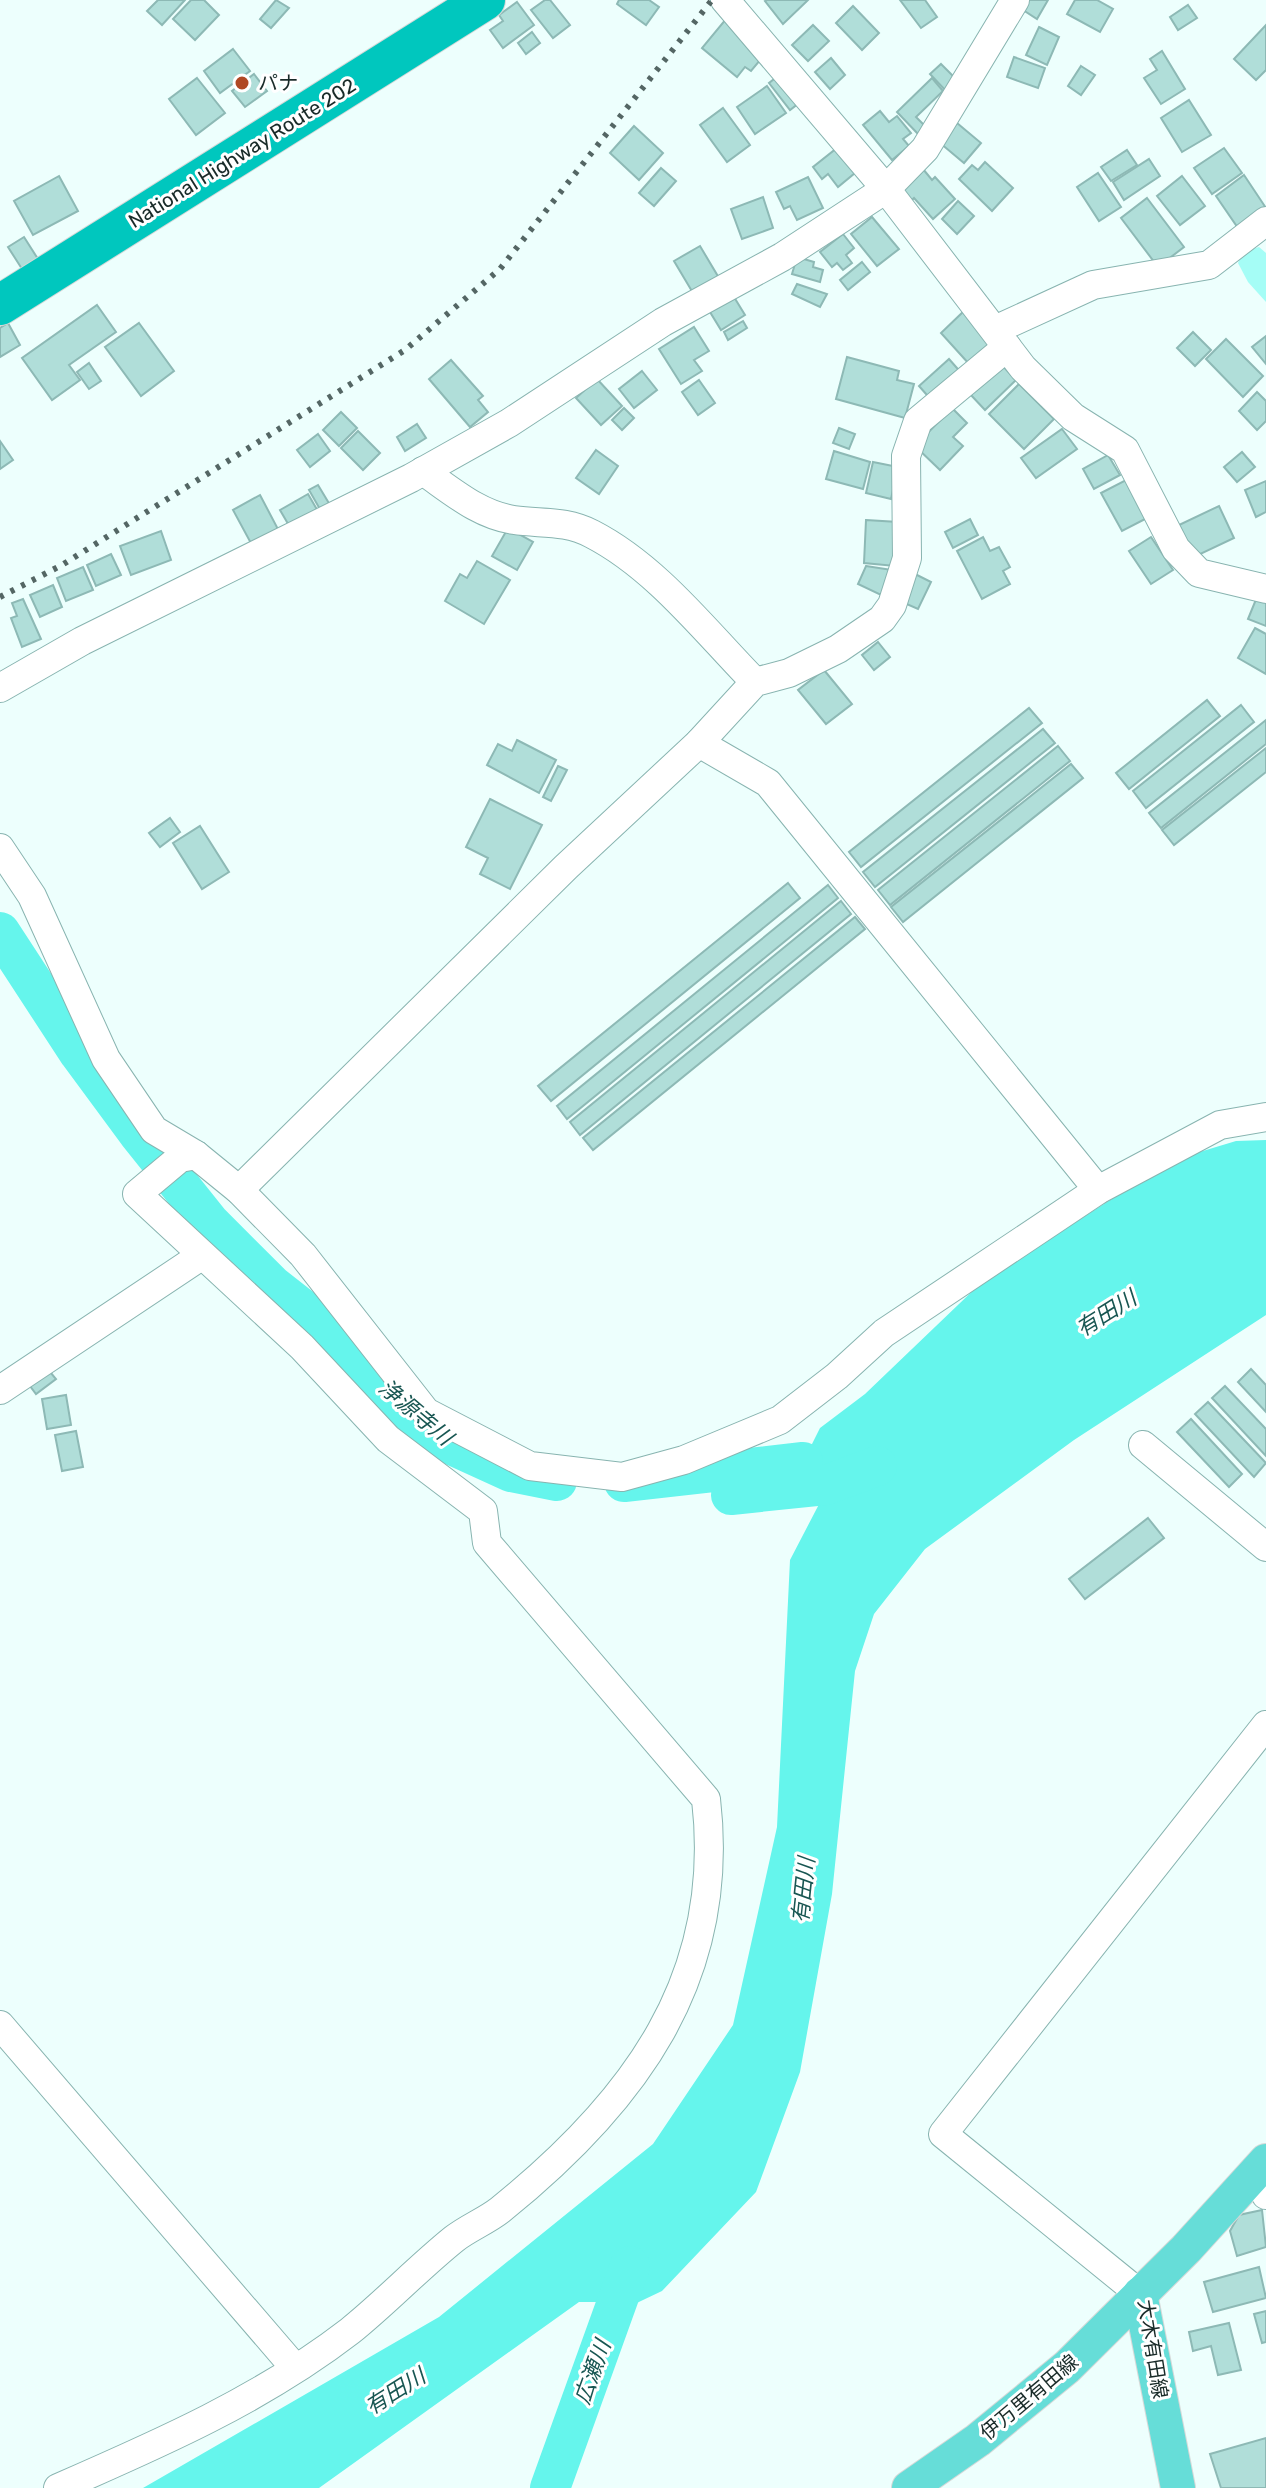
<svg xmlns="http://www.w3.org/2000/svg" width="1266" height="2488" font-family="Rubik,'Noto Sans JP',sans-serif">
	<rect width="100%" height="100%" fill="#edfffd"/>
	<polygon fill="#a5fdf6" points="1259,247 1266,253 1266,302 1248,282 1238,263 1243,252"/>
	<polygon fill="#65f5ec" points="1266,1140 1266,1315 1074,1440 925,1549 874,1614 855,1671 832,1894 800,2072 756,2192 662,2291 603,2319 601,2302 579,2302 319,2488 143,2488 439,2317 653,2144 733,2025 777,1827 790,1560 829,1485 822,1469 803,1462 820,1428 865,1394 983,1281 1173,1160 1236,1141"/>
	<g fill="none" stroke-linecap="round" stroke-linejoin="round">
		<g stroke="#65f5ec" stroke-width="40">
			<polyline points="0,932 79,1053 138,1133 210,1223 272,1285 309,1314 412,1415 443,1441 511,1472 557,1481"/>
			<polyline points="624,1482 803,1462 731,1495 826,1485 877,1466"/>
			<polyline points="550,2488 630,2266"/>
		</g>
	</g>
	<g fill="#b0ded9" stroke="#8db9b5" stroke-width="2">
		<polygon points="158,0 185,0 162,25 147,11"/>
		<polygon points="191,0 204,0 219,15 195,40 173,19"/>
		<polygon points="276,0 289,8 271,28 260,19"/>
		<polygon points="545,0 550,0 570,25 553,38 531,10"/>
		<polygon points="619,0 649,0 659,7 646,25 617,4"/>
		<polygon points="808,0 783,24 765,1 767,0"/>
		<polygon points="900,0 925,0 937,17 921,28"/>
		<polygon points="1025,0 1048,0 1037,19 1020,8"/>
		<polygon points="1075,0 1097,0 1113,9 1100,32 1067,14"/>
		<polygon points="517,2 534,25 503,48 490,30 503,21 499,15"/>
		<polygon points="1188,5 1197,18 1178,30 1170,17"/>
		<polygon points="853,6 879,33 862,50 836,23"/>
		<polygon points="726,19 761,59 751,71 745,67 737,77 702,48"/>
		<polygon points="813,25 829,41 808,61 792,45"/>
		<polygon points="1266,25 1266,70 1256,80 1234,59"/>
		<polygon points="1039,27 1059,37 1047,65 1026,55"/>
		<polygon points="532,32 540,43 526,54 518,43"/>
		<polygon points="233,49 250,71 220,93 204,71"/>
		<polygon points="1162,51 1185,89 1161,104 1144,78 1157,70 1150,59"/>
		<polygon points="1014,57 1045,68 1038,88 1007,77"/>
		<polygon points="831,58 845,75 830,89 815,72"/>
		<polygon points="941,64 957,80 946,91 930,74"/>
		<polygon points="1081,66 1095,75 1081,95 1068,86"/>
		<polygon points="782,73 803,100 790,110 769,83"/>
		<polygon points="254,74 267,91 245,107 232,91"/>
		<polygon points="197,78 225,113 196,135 169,99"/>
		<polygon points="932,78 943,91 916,117 927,128 919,135 897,112"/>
		<polygon points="767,86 786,113 755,134 737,107"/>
		<polygon points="1189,100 1211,135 1182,152 1161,118"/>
		<polygon points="723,108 750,145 727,162 700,125"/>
		<polygon points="880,111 889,122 897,116 911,133 903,139 909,146 892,160 863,125"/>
		<polygon points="957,123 981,143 964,163 940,143"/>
		<polygon points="634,126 663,153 639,180 610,153"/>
		<polygon points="842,144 861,168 838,187 828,174 822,179 813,167"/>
		<polygon points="1224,148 1242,173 1212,194 1194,168"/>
		<polygon points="1127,150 1137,165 1111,181 1101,167"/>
		<polygon points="1149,159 1160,176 1124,200 1113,182"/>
		<polygon points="985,162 1013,188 992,211 959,179 972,165 978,170"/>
		<polygon points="661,168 676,181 654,206 639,193"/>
		<polygon points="923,169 932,180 935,177 955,199 933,219 914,198 910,202 900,190"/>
		<polygon points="1098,173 1121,207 1099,221 1077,187"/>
		<polygon points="1244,175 1266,208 1238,228 1216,196"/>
		<polygon points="59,176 78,211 33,235 14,201"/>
		<polygon points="1182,176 1205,206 1180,225 1157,196"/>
		<polygon points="808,177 823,208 797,220 790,206 784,209 776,192"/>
		<polygon points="763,197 773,228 742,239 731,209"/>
		<polygon points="1147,198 1184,247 1158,267 1121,218"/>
		<polygon points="958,201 974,216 957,234 942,219"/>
		<polygon points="872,217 899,249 877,266 851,234"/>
		<polygon points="843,234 854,248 846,255 852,263 843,270 837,263 832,267 820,252"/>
		<polygon points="24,237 38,259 22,269 8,247"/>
		<polygon points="700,246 719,278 693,293 674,261"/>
		<polygon points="797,257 814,262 813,267 823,270 820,282 792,274"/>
		<polygon points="862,262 870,272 848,290 840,280"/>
		<polygon points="797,284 827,294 820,307 792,294"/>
		<polygon points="734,297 745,315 721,330 710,312"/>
		<polygon points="97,305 116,332 69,365 80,380 52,400 22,358"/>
		<polygon points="965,310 995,341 970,365 941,333"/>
		<polygon points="743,321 747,328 728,340 724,332"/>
		<polygon points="8,323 20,345 0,357 0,328"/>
		<polygon points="139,323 174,371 141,396 105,347"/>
		<polygon points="694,327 709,351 694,360 702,371 681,384 659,349"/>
		<polygon points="1193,332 1211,350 1195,366 1177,348"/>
		<polygon points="1266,336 1266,364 1252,347"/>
		<polygon points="1226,339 1263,376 1243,397 1206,359"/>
		<polygon points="847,357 899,371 897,380 914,384 905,418 836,399"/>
		<polygon points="949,359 964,376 934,403 919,386"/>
		<polygon points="451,360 483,396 478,400 488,412 470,427 429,379"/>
		<polygon points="89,363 101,381 89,389 77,372"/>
		<polygon points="1000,363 1016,380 985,410 969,393"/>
		<polygon points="642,371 657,390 634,408 619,389"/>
		<polygon points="597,379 622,406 601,425 576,398"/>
		<polygon points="699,380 715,403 698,415 682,392"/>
		<polygon points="1019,384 1054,419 1024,449 989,414"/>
		<polygon points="1257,392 1266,401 1266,421 1257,430 1239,411"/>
		<polygon points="624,408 634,418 622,430 612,420"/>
		<polygon points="952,408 967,423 953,437 963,446 940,470 915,446"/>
		<polygon points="341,412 357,428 339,446 323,430"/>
		<polygon points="417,424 426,438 405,451 397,437"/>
		<polygon points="839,428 855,434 849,449 833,443"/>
		<polygon points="1062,429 1077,449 1036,478 1021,458"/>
		<polygon points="358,431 380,453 363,470 341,448"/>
		<polygon points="318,434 330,451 310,467 297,450"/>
		<polygon points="0,441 13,460 0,469"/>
		<polygon points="596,450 618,466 599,494 576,478"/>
		<polygon points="834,451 870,462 863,489 826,479"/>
		<polygon points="1242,452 1255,467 1237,482 1224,467"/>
		<polygon points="1108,455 1120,475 1094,489 1083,469"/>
		<polygon points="873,462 898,467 891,499 866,493"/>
		<polygon points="1128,479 1149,517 1122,531 1101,493"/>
		<polygon points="1266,481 1266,512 1256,517 1245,490"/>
		<polygon points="318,485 330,505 321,511 309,490"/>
		<polygon points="308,494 319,513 291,529 280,510"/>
		<polygon points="260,495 280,533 253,547 233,510"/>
		<polygon points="1219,506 1234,538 1194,557 1179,525"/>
		<polygon points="970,519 978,535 953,548 945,532"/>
		<polygon points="866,520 898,522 895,566 864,563"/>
		<polygon points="508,528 533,542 517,570 492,556"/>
		<polygon points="161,531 171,560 131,575 120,546"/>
		<polygon points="983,537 990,551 999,547 1010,567 1003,571 1010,584 982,599 957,551"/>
		<polygon points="1151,537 1173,570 1151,584 1129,551"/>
		<polygon points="111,554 121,575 96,586 87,565"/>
		<polygon points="477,561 510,580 484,624 445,601 460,574 467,578"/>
		<polygon points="866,566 892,570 881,595 858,584"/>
		<polygon points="83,567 93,590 66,601 57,578"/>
		<polygon points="915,574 931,582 918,609 902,602"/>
		<polygon points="53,585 62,607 40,617 30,595"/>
		<polygon points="1259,592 1266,595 1266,626 1248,619"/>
		<polygon points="23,599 41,639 22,647 11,618 17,616 12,603"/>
		<polygon points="1255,628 1266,634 1266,674 1238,658"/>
		<polygon points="878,642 890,657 874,670 862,655"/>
		<polygon points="824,670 852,704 826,724 798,690"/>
		<polygon points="1207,700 1220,716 1129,789 1116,773"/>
		<polygon points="1241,705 1254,722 1146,808 1133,791"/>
		<polygon points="1029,708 1042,723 861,867 849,852"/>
		<polygon points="1266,720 1266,744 1161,828 1149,813"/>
		<polygon points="1043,729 1055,743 875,887 863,872"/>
		<polygon points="517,740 556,760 539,793 487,765 498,744 512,751"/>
		<polygon points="1058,746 1070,761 890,905 878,890"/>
		<polygon points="1266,748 1266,772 1174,845 1162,830"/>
		<polygon points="1071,764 1083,778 903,922 891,907"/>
		<polygon points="558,766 567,770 551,801 543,797"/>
		<polygon points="490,799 542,825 510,889 480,874 488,858 466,847"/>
		<polygon points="170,818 180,832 160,847 149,833"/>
		<polygon points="200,826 229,872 202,889 173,843"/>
		<polygon points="788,883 800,898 551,1101 538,1086"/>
		<polygon points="828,885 838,898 567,1119 557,1106"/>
		<polygon points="841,901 851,914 580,1135 570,1122"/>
		<polygon points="855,917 865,929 593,1150 583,1138"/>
		<polygon points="46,1367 56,1379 36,1394 27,1382"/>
		<polygon points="1251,1369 1266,1385 1266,1412 1238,1382"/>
		<polygon points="1225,1386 1266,1429 1266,1456 1212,1398"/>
		<polygon points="66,1395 71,1425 47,1429 42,1399"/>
		<polygon points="1208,1402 1266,1463 1254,1477 1195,1414"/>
		<polygon points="1191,1419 1242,1474 1229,1487 1177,1432"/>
		<polygon points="76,1431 83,1467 62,1471 55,1435"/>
		<polygon points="1148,1518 1164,1538 1085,1599 1069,1579"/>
		<polygon points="1262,2210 1266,2247 1237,2256 1230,2231 1239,2215"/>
		<polygon points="1259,2267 1266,2298 1213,2312 1204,2282"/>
		<polygon points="1266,2311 1266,2342 1262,2343 1254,2314"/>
		<polygon points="1229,2323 1241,2370 1218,2375 1211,2346 1193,2351 1189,2332"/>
		<polygon points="1266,2438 1266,2488 1221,2488 1210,2454"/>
	</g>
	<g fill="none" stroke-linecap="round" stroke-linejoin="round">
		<defs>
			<g id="minor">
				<polyline points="725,0 886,189 1023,368 1073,417 1125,450 1176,549 1199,573 1266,589"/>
				<polyline points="995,330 1093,285 1209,265 1266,221"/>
				<path d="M 423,471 C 452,491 479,515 514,520 C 542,524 565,520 592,534 C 656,567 705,631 755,682"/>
				<polyline points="0,688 82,641 411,478 509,423 663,322 782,257 886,189 925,149 1015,0"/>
				<polyline points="699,743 768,783 1098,1190"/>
				<polyline points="0,848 32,896 106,1059 154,1130 196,1155 239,1190 303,1255 426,1412 530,1466 622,1477 684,1460 780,1420 837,1376 884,1333 1098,1190 1220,1125 1266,1117"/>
				<polyline points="239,1190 566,867 699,743 755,682 789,673 838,649 882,619 892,605 907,558 906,456 918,421 1007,347"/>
				<polyline points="0,1390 201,1256"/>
				<polyline points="1143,1445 1266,1547"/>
				<polyline points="0,2025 295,2368"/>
				<polyline points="1259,2169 1266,2195"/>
				<polyline points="1140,2294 943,2134 1266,1725"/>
				<path d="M 58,2488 C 159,2444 262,2399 350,2331 C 386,2302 418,2268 454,2239 C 468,2228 486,2221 500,2210 C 634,2102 727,1978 706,1799 L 487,1543 L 483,1511 L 388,1439 L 302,1347 L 137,1194 L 180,1158 L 196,1155"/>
			</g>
			<g id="major">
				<polyline points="1140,2294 1178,2488"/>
				<polyline points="909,2488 978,2440 1067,2367 1186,2249 1266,2161"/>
			</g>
			<polyline id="highway" points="0,305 485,0"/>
		</defs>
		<use href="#minor" stroke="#88b4b0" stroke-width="30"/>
		<use href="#major" stroke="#d6d9d8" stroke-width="36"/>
		<use href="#highway" stroke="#d6d9d8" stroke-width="42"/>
		<use href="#minor" stroke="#fff" stroke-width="28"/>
		<use href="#major" stroke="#66ddd8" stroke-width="34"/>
		<use href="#highway" stroke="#00c7be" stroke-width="40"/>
		<polyline stroke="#546664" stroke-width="6" stroke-dasharray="4 8" stroke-linecap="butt" points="0,597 62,565 405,350 500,269 712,0"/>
	</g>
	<circle fill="#b04824" stroke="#fff" stroke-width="3" cx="242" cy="83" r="8"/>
	<g text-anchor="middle" stroke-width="6" stroke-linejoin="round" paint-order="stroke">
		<g font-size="20" fill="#192b29" stroke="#fff" text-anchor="start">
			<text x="258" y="90">パナ</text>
		</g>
		<g font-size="20" fill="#192b29" stroke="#fff">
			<text transform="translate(242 153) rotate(-32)" y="7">National Highway Route 202</text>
			<text transform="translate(1153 2349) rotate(81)" y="7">大木有田線</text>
			<text transform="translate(1029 2397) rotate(-40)" y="7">伊万里有田線</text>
		</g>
		<g font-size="22" font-style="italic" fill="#185652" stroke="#fff">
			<text transform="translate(1106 1313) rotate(-32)" y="8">有田川</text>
			<text transform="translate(416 1412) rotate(40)" y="8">浄源寺川</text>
			<text transform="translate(803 1890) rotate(-84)" y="8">有田川</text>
			<text transform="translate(592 2372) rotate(-70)" y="8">広瀬川</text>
			<text transform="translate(395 2391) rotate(-32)" y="8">有田川</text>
		</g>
	</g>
</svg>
